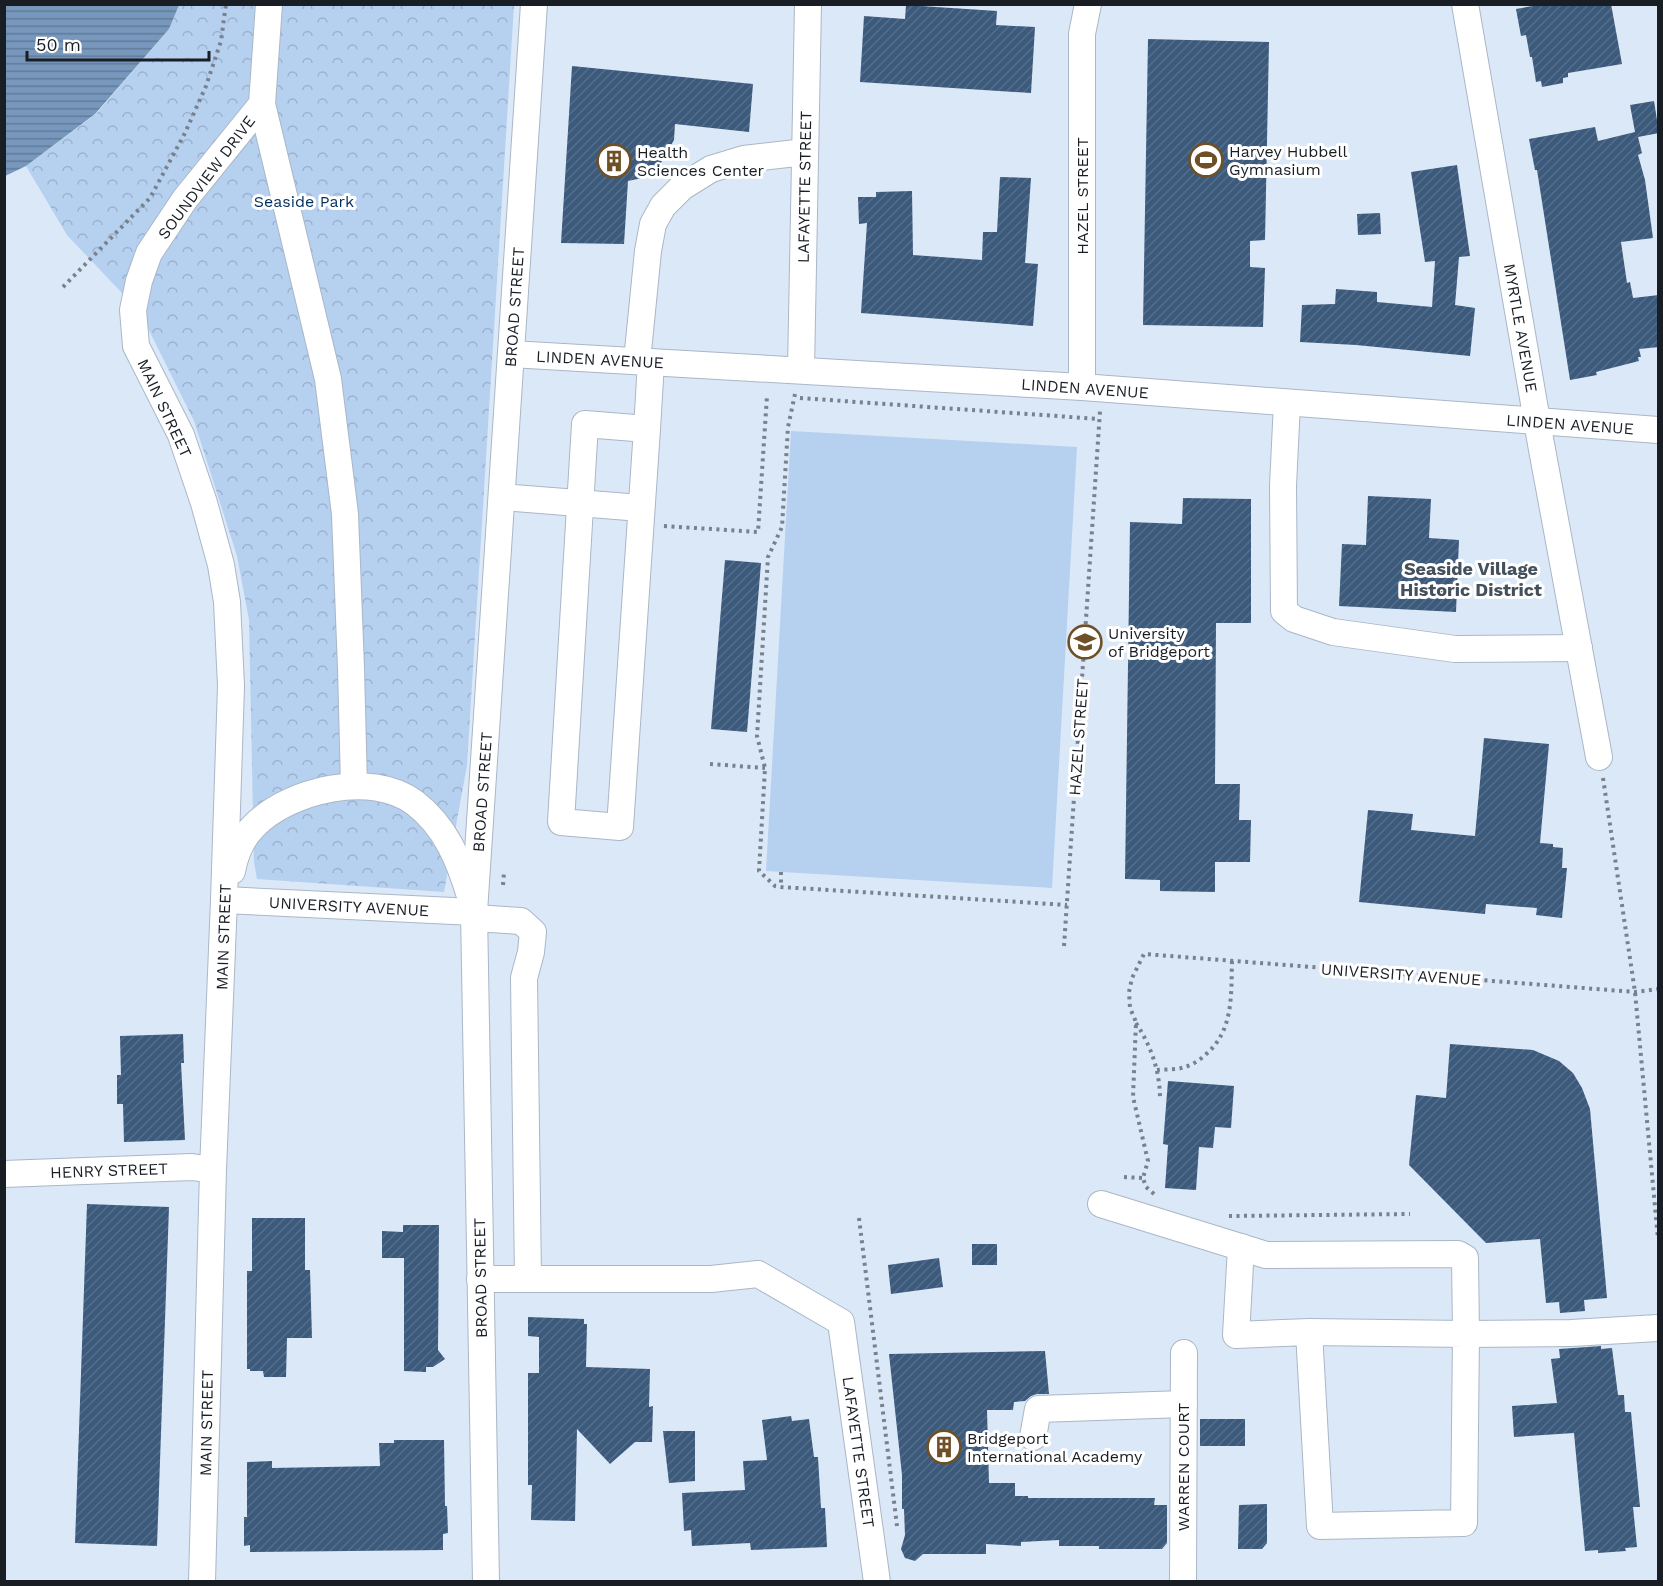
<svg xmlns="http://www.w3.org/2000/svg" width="1663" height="1586" font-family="'Work Sans',sans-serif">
	<defs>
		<pattern id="park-crowns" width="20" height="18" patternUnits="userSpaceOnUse" patternTransform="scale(1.5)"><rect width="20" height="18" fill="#b6d0f0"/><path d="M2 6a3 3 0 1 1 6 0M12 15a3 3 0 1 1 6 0" fill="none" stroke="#9cb2ce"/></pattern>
		<pattern id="water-rules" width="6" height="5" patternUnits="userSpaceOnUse" patternTransform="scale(1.5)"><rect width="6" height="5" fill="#7797bd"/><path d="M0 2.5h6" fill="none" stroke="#617b99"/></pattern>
		<pattern id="building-hatch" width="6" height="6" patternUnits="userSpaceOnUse" patternTransform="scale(1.5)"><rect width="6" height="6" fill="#3c5a7c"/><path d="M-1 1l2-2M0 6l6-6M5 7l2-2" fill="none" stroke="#556e89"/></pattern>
	</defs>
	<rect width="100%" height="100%" fill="#dae8f8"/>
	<polygon fill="#b6d0f0" points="791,431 1077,447 1052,888 766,871"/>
	<polygon fill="url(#park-crowns)" points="179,5 514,5 467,765 444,892 257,879 254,862 249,620 237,556 194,421 140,312 67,235 26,166 96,114 169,29"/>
	<polygon fill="url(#water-rules)" points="4,5 5,4 179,5 169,29 95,114 26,166 5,176"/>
	<g fill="url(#building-hatch)">
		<polygon points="1544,4 1611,4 1622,64 1568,73 1568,77 1563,78 1563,83 1542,87 1541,81 1536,82 1532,57 1530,57 1526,35 1521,36 1516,9"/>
		<polygon points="906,5 997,11 996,25 1035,27 1031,93 860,82 864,16 905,19"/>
		<polygon points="1148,39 1269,42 1265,240 1250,241 1250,267 1265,268 1263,327 1143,325"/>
		<polygon points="572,66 753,84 749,132 675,124 674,140 658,168 642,178 628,181 624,244 561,243"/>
		<polygon points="1654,101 1659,133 1638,137 1642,153 1638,155 1645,180 1653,238 1621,242 1627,283 1630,282 1633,298 1659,295 1659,347 1639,349 1641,357 1638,357 1639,361 1596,372 1597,375 1570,380 1537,170 1535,170 1529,139 1595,127 1598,141 1635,132 1630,105"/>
		<polygon points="1457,165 1470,256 1459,257 1455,305 1475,308 1470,356 1356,345 1300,342 1302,305 1335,304 1336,289 1377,292 1377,302 1432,307 1435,261 1425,262 1411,172"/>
		<polygon points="1000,177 1031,178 1025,263 1038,264 1033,326 861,313 867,223 859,224 858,197 876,197 876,192 912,191 913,255 982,260 983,232 997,232"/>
		<polygon points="1380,213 1381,234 1358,235 1357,214"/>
		<polygon points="1368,496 1431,499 1429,538 1459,540 1456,612 1339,606 1342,544 1366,545"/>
		<polygon points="1183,498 1251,499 1251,623 1216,623 1215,784 1240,784 1239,820 1251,820 1250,862 1215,862 1215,892 1160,891 1160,880 1125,879 1130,522 1182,524"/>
		<polygon points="725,560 761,563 747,732 711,729"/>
		<polygon points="1484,738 1549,744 1540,843 1553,844 1553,847 1563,848 1562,868 1567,868 1562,918 1536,915 1537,908 1486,904 1485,914 1359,902 1368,810 1413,814 1411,830 1475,836"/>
		<polygon points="183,1034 184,1063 181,1063 185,1140 124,1142 123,1104 117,1104 117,1075 121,1075 120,1036"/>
		<polygon points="1450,1044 1533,1050 1559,1061 1573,1073 1582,1088 1590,1109 1607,1298 1584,1300 1585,1311 1560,1313 1559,1302 1546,1303 1540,1239 1486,1243 1409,1165 1416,1095 1446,1098"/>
		<polygon points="1168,1081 1234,1086 1231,1128 1215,1127 1213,1148 1199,1147 1196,1190 1165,1188 1168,1145 1163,1144"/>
		<polygon points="87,1204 169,1207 157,1546 75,1543"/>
		<polygon points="252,1218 305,1218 305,1270 310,1270 312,1338 287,1338 286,1377 264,1377 263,1371 250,1371 250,1369 247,1369 247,1271 252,1271"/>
		<polygon points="403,1225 439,1225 438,1350 445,1359 433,1367 426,1367 426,1372 404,1371 404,1258 382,1258 382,1231 403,1232"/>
		<rect x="972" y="1244" width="25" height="21"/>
		<polygon points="939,1258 943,1287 891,1294 888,1265"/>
		<polygon points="528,1317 584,1319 584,1324 587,1324 586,1367 650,1369 649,1407 653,1406 652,1442 635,1442 610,1464 577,1429 575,1521 531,1520 532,1485 528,1485 528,1373 539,1373 539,1337 528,1336"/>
		<polygon points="1601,1346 1601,1349 1612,1348 1618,1395 1624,1395 1625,1412 1631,1412 1640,1507 1633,1507 1637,1547 1625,1548 1626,1551 1598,1553 1598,1550 1585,1551 1574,1433 1514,1437 1512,1406 1557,1403 1551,1359 1560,1358 1559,1349"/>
		<polygon points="1045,1351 1049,1394 1037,1394 1031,1396 1025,1401 1014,1402 1013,1410 987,1410 989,1483 1015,1483 1015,1496 1028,1496 1028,1498 1155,1498 1154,1505 1167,1505 1167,1543 1162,1549 1099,1549 1099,1546 1059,1546 1059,1540 1021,1542 1021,1546 986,1544 986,1554 923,1554 915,1561 905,1558 901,1549 905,1535 904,1509 902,1509 902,1475 889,1354"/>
		<polygon points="791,1416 792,1421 809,1419 814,1457 818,1457 821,1508 825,1508 827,1547 751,1550 750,1543 692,1546 691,1530 684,1531 682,1493 745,1490 743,1461 767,1460 762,1420"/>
		<rect x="1200" y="1419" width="45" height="27"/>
		<polygon points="663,1431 695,1431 695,1481 669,1483"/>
		<polygon points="394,1440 444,1440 445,1506 447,1506 448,1533 443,1534 443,1550 250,1552 250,1545 244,1546 244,1517 247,1517 247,1462 272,1461 272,1468 380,1466 379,1443 394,1443"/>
		<polygon points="1267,1504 1267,1543 1262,1549 1238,1549 1239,1505"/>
	</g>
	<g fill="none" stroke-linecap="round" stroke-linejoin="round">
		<defs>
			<g id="minor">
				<polyline points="1465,4 1541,444 1599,757"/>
				<polyline points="262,104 328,379 345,514 351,668 354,786"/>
				<polyline points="511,354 1082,387 1658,430"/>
				<polyline points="637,361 648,251 653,224 663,206 682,187 711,169 744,159 805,152"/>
				<polyline points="801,370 808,4"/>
				<polyline points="1082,387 1082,34 1088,4"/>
				<polyline points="1287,403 1283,486 1284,611 1294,619 1333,632 1455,649 1579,648"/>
				<polygon points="585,424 647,429 620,827 561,822"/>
				<polyline points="647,429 651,362"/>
				<polyline points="502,497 641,508"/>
				<path d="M 232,871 C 235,855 242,838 254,826 C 289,790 372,770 415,803 C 446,827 459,860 470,896"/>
				<polyline points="224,900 474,912"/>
				<polyline points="474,918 521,921 533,932 531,952 524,978 528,1279"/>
				<polyline points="4,1174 192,1167 213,1170"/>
				<polyline points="1101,1204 1266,1255 1458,1254 1465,1258 1466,1334 1571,1333 1658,1328"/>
				<polyline points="1241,1247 1236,1335 1309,1332 1320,1526 1464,1523 1466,1334 1309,1332"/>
				<polyline points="480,1279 711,1279 758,1274 841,1322 877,1582"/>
				<polyline points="1033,1437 1038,1409 1184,1404"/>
				<polyline points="202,1582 213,1170 224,900 231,686 227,602 221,565 204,503 181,435 136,346 133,310 139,281 149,253 185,199 262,104 269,4"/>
				<polyline points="486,1582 474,912 534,4"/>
				<polyline points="1183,1582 1184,1353"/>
			</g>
		</defs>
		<use href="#minor" stroke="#aab7c6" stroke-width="28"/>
		<g stroke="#78818c" stroke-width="4" stroke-dasharray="3 4.5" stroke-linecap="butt">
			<polyline points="63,287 150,198 185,133 206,86 221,41 226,4"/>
			<polyline points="795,394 788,427 782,527 768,557 757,736 765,768 759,871 775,886 781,887 1067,905"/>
			<polyline points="800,398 1099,419"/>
			<polyline points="664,526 758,532 767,396"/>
			<polyline points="710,764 765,768"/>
			<polyline points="1603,778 1635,992 1658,1239"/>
			<polyline points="781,872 781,887"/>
			<polyline points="503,885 504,872"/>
			<polyline points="1064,946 1100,411"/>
			<path d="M 1136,1023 C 1151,1046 1160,1071 1160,1099"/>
			<path d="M 1157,1070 C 1166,1069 1177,1070 1185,1067 C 1192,1065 1200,1060 1205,1055 C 1234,1031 1231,995 1232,960"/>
			<polyline points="1124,1177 1143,1178"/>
			<polyline points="1154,1194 1146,1187 1143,1178 1148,1161 1133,1097 1136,1022 1130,1008 1129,992 1132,978 1144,954 1635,992 1658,989"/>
			<polyline points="1229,1216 1410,1214"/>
			<polyline points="859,1218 897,1526"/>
		</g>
		<use href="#minor" stroke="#fff" stroke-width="26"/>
	</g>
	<defs>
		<symbol id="stadium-ring" viewBox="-11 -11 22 22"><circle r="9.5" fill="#fff" stroke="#6f5026" stroke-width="1.5"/><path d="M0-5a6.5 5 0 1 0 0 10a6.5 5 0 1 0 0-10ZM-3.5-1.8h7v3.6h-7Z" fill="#6f5026"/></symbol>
		<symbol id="building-ring" viewBox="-11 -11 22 22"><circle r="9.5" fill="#fff" stroke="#6f5026" stroke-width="1.5"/><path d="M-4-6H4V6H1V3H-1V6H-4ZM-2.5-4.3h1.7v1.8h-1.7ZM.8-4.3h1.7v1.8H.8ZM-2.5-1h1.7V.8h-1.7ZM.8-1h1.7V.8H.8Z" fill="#6f5026"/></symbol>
		<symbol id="university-ring" viewBox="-11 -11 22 22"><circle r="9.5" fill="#fff" stroke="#6f5026" stroke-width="1.5"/><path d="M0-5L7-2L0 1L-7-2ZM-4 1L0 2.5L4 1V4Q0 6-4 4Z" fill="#6f5026"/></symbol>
	</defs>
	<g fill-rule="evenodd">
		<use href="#stadium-ring" x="1187" y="141" width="38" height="38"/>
		<use href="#building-ring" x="595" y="142" width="38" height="38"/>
		<use href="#university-ring" x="1066" y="623" width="38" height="38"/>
		<use href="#building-ring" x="925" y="1428" width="38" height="38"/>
	</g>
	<g text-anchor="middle" stroke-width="6" stroke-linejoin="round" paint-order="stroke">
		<g font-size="16" fill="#191e24" stroke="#fff" text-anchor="start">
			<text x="1229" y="157">Harvey Hubbell<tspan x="1229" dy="18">Gymnasium</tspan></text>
			<text x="637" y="158">Health<tspan x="637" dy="18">Sciences Center</tspan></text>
			<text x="1108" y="639">University<tspan x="1108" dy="18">of Bridgeport</tspan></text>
			<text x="967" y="1444">Bridgeport<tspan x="967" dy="18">International Academy</tspan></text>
		</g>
		<g font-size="16" fill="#191e24" stroke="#fff">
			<text transform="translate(206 177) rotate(-53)" y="6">SOUNDVIEW DRIVE</text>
			<text transform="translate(804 187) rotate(-89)" y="6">LAFAYETTE STREET</text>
			<text transform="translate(1082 196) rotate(-90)" y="6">HAZEL STREET</text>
			<text transform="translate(514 307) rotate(-86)" y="6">BROAD STREET</text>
			<text transform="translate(1521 328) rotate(80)" y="6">MYRTLE AVENUE</text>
			<text transform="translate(600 359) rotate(3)" y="6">LINDEN AVENUE</text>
			<text transform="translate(1085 388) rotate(4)" y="6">LINDEN AVENUE</text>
			<text transform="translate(165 408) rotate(65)" y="6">MAIN STREET</text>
			<text transform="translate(1570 424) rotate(4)" y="6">LINDEN AVENUE</text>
			<text transform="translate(1078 737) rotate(-86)" y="6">HAZEL STREET</text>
			<text transform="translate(482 792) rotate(-86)" y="6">BROAD STREET</text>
			<text transform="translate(349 906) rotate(3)" y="6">UNIVERSITY AVENUE</text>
			<text transform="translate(223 937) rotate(-88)" y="6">MAIN STREET</text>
			<text transform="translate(1401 974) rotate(4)" y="6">UNIVERSITY AVENUE</text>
			<text transform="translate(109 1170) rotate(-2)" y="6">HENRY STREET</text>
			<text transform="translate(480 1278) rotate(-91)" y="6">BROAD STREET</text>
			<text transform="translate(206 1423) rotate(-89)" y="6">MAIN STREET</text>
			<text transform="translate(859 1452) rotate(82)" y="6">LAFAYETTE STREET</text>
			<text transform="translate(1183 1467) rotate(-90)" y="6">WARREN COURT</text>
		</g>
		<g font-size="16" fill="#00305f" stroke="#fff">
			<text x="304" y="207">Seaside Park</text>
		</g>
		<g font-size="18" font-weight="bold" fill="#45505d" stroke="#fff">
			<text x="1471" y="575">Seaside Village<tspan x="1471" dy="21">Historic District</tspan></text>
		</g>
	</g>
	<rect width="1663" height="1586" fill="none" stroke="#191e24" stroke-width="12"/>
	<path d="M27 51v9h182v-9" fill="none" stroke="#191e24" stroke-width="3"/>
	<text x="36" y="51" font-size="18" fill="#191e24" stroke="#ffffff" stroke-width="4.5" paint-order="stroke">50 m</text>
</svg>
